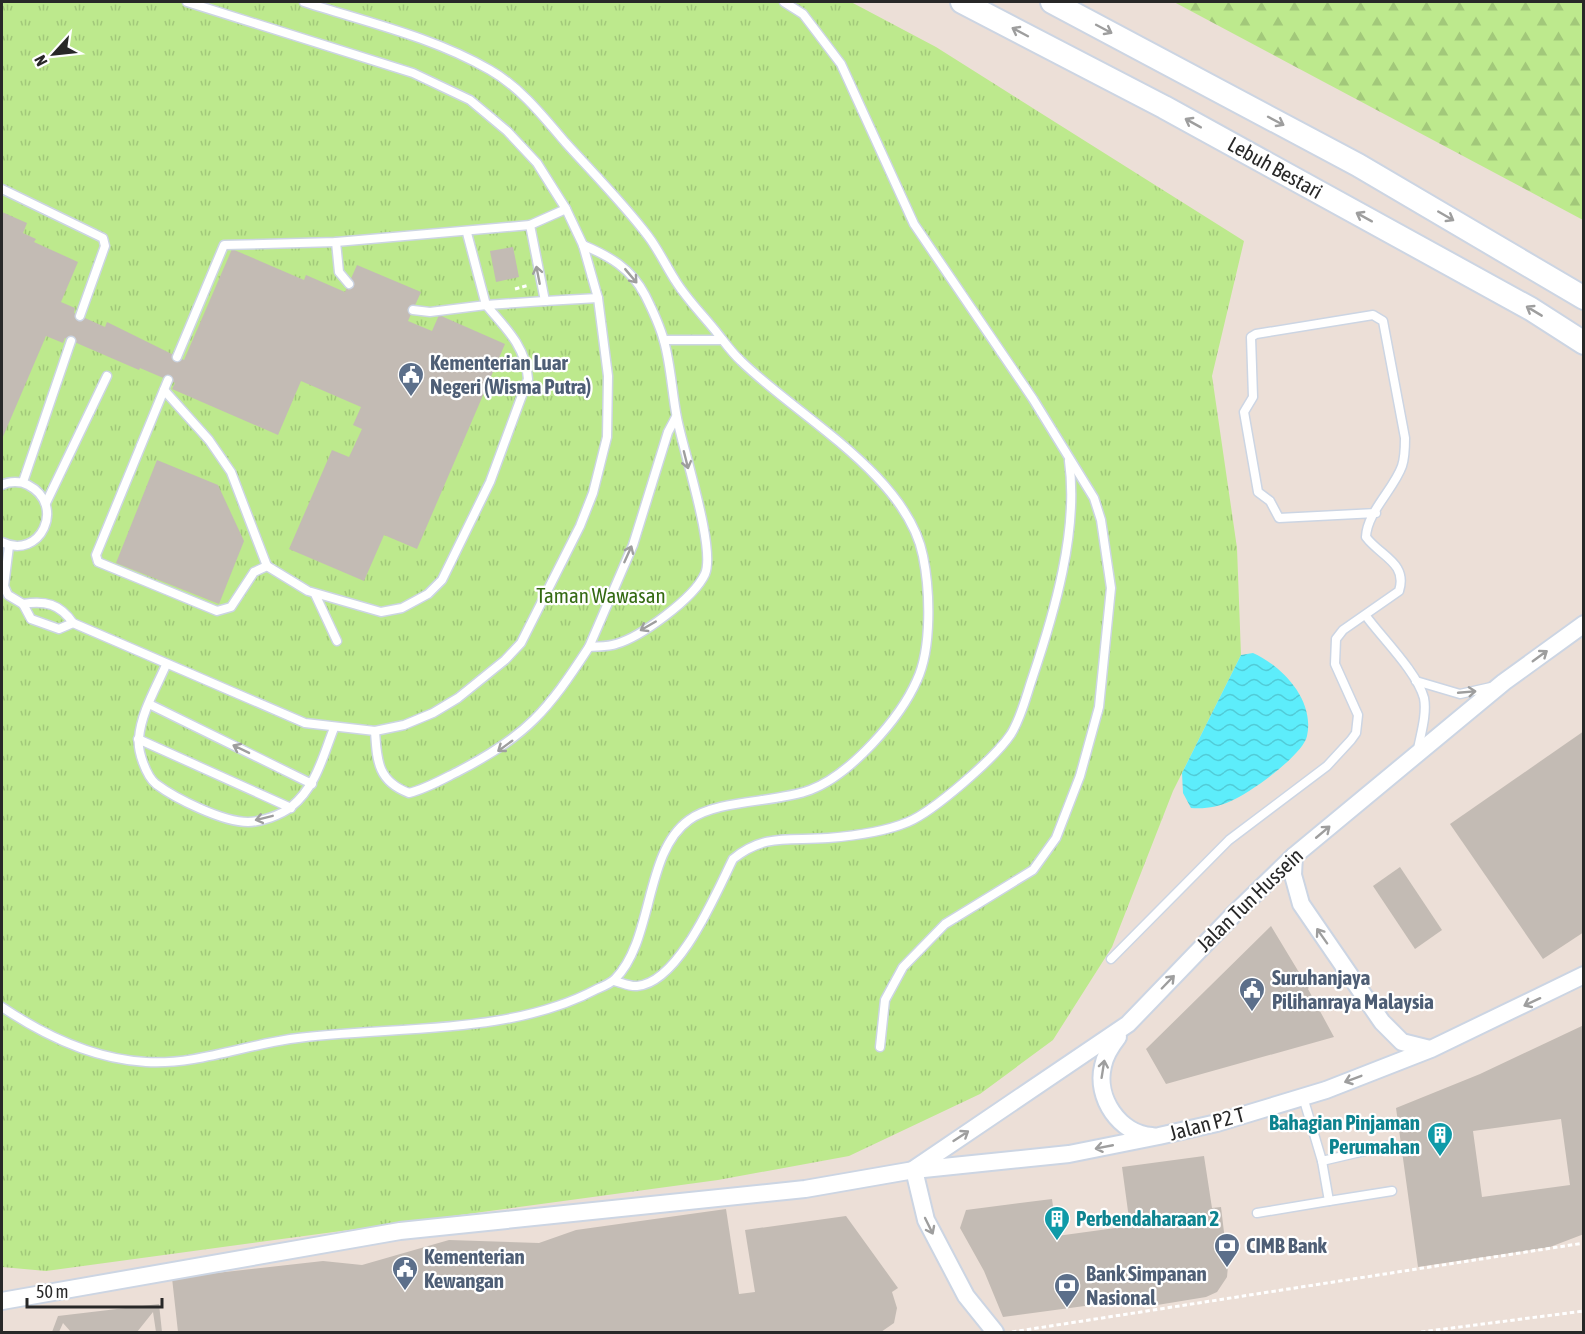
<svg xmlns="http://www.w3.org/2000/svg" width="1585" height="1334" font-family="'Asap Condensed',sans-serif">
	<defs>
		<pattern id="forest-firs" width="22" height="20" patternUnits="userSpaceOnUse" patternTransform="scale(1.5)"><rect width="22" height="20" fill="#bde98d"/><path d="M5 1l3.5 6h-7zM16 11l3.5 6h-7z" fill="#a2c87a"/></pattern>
		<pattern id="park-tufts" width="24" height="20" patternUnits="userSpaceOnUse" patternTransform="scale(1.5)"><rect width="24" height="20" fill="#bde98d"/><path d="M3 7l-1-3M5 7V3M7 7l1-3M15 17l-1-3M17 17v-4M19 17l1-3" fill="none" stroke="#a2c87a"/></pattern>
		<pattern id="water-waves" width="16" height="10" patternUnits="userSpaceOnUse" patternTransform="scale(1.5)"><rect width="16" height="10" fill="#5dedfb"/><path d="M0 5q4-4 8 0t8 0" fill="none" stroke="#51cbd7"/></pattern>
	</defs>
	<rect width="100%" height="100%" fill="#ecdfd7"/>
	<polygon fill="url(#forest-firs)" points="1174,2 1583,2 1583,220"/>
	<polygon fill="url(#park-tufts)" points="2,2 851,2 936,47 1244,241 1212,376 1237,548 1241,655 1173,791 1112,947 1053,1040 980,1094 849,1156 718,1180 46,1271 2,1267"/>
	<path fill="url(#water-waves)" d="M 1253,653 C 1282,666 1315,700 1307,736 C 1303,755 1250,793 1231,801 C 1218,807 1206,809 1191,808 L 1183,793 L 1182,773 L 1241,655 Z"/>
	<g fill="#c3bbb4" fill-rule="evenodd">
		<polygon points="2,212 27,223 23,233 36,239 34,242 78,262 61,302 75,308 74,313 105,327 107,322 184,360 232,249 304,280 306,275 345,292 357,265 421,292 408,321 432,331 439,315 505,344 417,549 384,535 364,581 289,549 332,450 349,457 362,429 353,425 361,407 301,381 278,435 172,389 175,383 140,368 139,370 65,338 63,343 46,336 2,439"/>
		<polygon points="513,247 519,277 496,282 490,251"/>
		<polygon points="157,460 218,485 244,541 219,604 116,563"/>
		<polygon points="1584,731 1584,932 1543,959 1450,824"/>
		<polygon points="1400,867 1442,930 1415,949 1373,886"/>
		<polygon points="1271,926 1300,974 1310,973 1314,980 1308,989 1334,1037 1166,1084 1146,1049"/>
		<path d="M 1584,1025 L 1584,1234 L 1550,1247 L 1418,1267 L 1396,1108 L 1480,1074 ZM 1561,1119 L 1570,1185 L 1482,1197 L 1473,1131 Z"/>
		<polygon points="1204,1156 1212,1208 1221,1207 1228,1266 1227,1277 1217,1292 1206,1297 1145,1307 1144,1298 1003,1317 984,1271 960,1228 966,1210 1052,1199 1057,1236 1130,1226 1122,1167"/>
		<polygon points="726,1209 739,1294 755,1292 745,1230 846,1216 898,1288 892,1292 897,1308 894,1323 881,1332 178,1332 172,1278 323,1261 362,1265 449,1240 539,1243 576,1230"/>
		<polygon points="159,1304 162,1332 156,1332 153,1312 137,1332 71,1332 63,1323 59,1332 52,1332 58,1316"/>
	</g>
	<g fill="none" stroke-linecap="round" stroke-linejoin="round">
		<defs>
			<g id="service">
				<polyline points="784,2 803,14 841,64 914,224 1033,399 1094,498 1101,520 1111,588 1099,707 1080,776 1056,838 1033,870 945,924 903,967 885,1000 880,1047"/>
				<polyline points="2,189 103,238 105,246 80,316"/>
				<polyline points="566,209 530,225 545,301 598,298"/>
				<polyline points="336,242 339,272 349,284"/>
				<polyline points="413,310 430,312 486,305 467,233"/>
				<polyline points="664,340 722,340"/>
				<polyline points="177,357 224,245 336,242 530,225"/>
				<path d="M 168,380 L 96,555 L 98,562 L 217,611 L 231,607 L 254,572 L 267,566 L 308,591 L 381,612 L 402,608 L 428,594 L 442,580 L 490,482 L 528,379 C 526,347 506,328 486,305 L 545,301"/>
				<polyline points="164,390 209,440 231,472 267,566"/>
				<polyline points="23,482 71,341"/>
				<path d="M 2,485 C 9,481 21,481 28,485 C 67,505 40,561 2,542"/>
				<polyline points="46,503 107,376"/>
				<polyline points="9,546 4,586 8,595 23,604 31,619 59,629 73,623"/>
				<polyline points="315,594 337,641"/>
				<path d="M 23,604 C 45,600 60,604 73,623 L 305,723 L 375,731 L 404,725 L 433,713 L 458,698 L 505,660 L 521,643 L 580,526 L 593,493 L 607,437 L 608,376 L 598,298 L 583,245 L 566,209 L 537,163 L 507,131 L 470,100 L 413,73 L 187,2"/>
				<path d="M 1366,616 C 1382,638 1417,672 1424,698 C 1427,714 1421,733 1418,749"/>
				<polyline points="589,647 633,545 668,432 676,417"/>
				<path d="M 166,665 C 156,688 141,713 139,738 C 137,750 146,776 156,784 C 176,799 223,822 248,822 C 261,822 281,815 291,807 C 316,787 323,756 334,728"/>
				<polyline points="1416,681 1460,694 1491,687"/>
				<polyline points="149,704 312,784"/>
				<path d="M 375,731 C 377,760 377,781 409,793 C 426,789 443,779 459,771 C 527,736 548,710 589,647 C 597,646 608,647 616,644 C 641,637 694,598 705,574 C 716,549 683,450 677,418 C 672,393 671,366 664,341 C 660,326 652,309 645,295 C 631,268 609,256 583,245"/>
				<polyline points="138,739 291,808"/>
				<path d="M 1111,959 L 1229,840 L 1327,766 L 1351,740 L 1356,733 L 1358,715 L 1335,664 L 1336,639 L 1343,630 L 1399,591 C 1408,563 1380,556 1366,537 C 1367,512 1394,489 1402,466 C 1405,457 1405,448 1405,438 L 1383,321 L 1373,315 L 1256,334 L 1251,337 L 1253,397 L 1244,412 L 1258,492 L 1270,501 L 1279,518 L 1376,513"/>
				<path d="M 614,981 C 620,982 630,987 637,986 C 679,983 716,893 733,859 C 765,833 790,841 828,838 C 853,836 884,832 908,822 C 934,811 995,758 1011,734 C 1021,718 1026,697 1032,679 C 1054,614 1079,530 1069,461"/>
				<path d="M 2,1007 C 45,1036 93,1059 146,1062 C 194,1065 243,1046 290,1039 C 389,1025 507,1037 597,989 C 602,987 612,982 615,979 C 654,940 644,852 689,820 C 718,799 776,803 810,790 C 850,775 900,719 917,680 C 932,648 930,590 923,556 C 907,475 797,416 741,361 C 731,352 723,340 714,329 C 701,313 686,298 675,280 C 666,266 658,249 648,236 C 623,203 593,173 565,142 C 543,116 520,87 490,70 C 433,37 366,22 304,2"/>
				<polyline points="1303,1097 1322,1161 1386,1146"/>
				<polyline points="1322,1161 1329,1201 1392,1191"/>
				<polyline points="1257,1213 1329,1201"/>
			</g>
			<g id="minor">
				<polyline points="1294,856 1293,875 1301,904 1382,1022 1402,1042 1430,1049"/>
				<path d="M 1118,1037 C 1111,1046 1105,1055 1103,1066 C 1095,1098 1120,1134 1152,1136"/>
				<polyline points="914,1169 1128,1024 1235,913 1294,856 1504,682 1584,624"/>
				<polyline points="914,1170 926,1220 966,1296 995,1332"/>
				<polyline points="2,1301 400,1231 805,1189 914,1170 1069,1154 1159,1136 1217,1123 1326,1090 1431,1049 1584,975"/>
			</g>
			<g id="secondary">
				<polyline points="962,2 1164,107 1531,309 1584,343"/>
				<polyline points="1052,2 1358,165 1584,298"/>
			</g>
		</defs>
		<use href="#service" stroke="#ccd5e3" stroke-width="11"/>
		<use href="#minor" stroke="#ccd5e3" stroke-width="20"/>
		<use href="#secondary" stroke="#ccd5e3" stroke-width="26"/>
		<g stroke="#fff" stroke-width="3" stroke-dasharray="4.5 3" stroke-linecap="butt">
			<polyline points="515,289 529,285"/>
			<polyline points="1012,1332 1584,1243"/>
			<polyline points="1421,1332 1584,1311"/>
		</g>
		<use href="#service" stroke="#fff" stroke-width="8"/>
		<use href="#minor" stroke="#fff" stroke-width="16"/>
		<use href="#secondary" stroke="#fff" stroke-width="22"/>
	</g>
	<defs><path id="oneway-shaft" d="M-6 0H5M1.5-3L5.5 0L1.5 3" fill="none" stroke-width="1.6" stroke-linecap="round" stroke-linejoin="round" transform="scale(1.5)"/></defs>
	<g stroke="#9e9e9e">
		<use href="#oneway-shaft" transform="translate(1104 29) rotate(28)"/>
		<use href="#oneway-shaft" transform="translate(1020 32) rotate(-152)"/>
		<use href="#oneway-shaft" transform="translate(1276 121) rotate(28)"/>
		<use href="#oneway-shaft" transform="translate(1193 123) rotate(-151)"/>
		<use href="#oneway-shaft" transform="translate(1446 216) rotate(30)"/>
		<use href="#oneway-shaft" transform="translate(1364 217) rotate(-151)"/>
		<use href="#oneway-shaft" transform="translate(538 275) rotate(-101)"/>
		<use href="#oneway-shaft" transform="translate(631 276) rotate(50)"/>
		<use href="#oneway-shaft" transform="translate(1534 311) rotate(-149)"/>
		<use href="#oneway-shaft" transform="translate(686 460) rotate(76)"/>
		<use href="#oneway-shaft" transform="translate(628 554) rotate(-66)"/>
		<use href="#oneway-shaft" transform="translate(648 626) rotate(150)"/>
		<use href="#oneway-shaft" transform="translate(1540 656) rotate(-36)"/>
		<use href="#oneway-shaft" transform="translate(1467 692) rotate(-5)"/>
		<use href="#oneway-shaft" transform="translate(505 746) rotate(144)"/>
		<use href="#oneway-shaft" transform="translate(241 749) rotate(-154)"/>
		<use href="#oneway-shaft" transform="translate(264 818) rotate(166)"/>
		<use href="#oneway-shaft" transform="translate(1323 832) rotate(-40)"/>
		<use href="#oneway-shaft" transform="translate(1322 936) rotate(-125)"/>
		<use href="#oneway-shaft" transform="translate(1168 982) rotate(-46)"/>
		<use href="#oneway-shaft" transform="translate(1532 1002) rotate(155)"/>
		<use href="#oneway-shaft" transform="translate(1103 1069) rotate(-81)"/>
		<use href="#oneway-shaft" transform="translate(1353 1079) rotate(159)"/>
		<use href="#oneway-shaft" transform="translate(961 1136) rotate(-33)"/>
		<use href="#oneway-shaft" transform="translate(1104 1147) rotate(169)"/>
		<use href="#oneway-shaft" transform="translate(929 1226) rotate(64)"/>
	</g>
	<defs>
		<symbol id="civic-pin" viewBox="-11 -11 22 30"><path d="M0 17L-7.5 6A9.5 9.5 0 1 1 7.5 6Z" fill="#5c6f8a" stroke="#fff"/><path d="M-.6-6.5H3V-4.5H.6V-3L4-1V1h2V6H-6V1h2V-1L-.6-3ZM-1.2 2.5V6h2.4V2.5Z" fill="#fff"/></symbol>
		<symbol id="building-pin" viewBox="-11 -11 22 30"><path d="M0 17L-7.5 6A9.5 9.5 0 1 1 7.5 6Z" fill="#0f9aa8" stroke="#fff"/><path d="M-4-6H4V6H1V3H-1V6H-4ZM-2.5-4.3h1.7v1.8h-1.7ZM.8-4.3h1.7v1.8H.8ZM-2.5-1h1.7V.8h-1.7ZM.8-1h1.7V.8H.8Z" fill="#fff"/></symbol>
		<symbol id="bank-pin" viewBox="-11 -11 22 30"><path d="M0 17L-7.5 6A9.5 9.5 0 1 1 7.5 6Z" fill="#5c6f8a" stroke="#fff"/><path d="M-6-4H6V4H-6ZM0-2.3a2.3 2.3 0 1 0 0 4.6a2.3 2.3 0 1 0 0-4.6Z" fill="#fff"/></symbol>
	</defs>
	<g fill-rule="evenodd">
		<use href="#civic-pin" x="396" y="360" width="30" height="40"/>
		<use href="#civic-pin" x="1237" y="975" width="30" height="40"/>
		<use href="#building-pin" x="1425" y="1120" width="30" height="40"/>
		<use href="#building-pin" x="1042" y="1204" width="30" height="40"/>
		<use href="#bank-pin" x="1212" y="1231" width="30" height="40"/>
		<use href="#civic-pin" x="390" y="1254" width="30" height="40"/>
		<use href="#bank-pin" x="1052" y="1271" width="30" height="40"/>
	</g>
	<g text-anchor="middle" stroke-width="4.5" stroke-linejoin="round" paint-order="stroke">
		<g font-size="21" fill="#282828" stroke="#fff">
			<text transform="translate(1275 168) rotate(29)" y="7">Lebuh Bestari</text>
			<text transform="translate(1250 900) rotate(-44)" y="7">Jalan Tun Hussein</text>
			<text transform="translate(1207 1124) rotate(-15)" y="7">Jalan P2 T</text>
		</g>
		<g font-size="21" font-weight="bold" fill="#4e5e75" stroke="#fff" text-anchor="start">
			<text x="430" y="370">Kementerian Luar<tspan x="430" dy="24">Negeri (Wisma Putra)</tspan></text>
			<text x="1272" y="985">Suruhanjaya<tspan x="1272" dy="24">Pilihanraya Malaysia</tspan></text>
			<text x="1246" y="1253">CIMB Bank</text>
			<text x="424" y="1264">Kementerian<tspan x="424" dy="24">Kewangan</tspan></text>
			<text x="1086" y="1281">Bank Simpanan<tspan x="1086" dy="24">Nasional</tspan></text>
		</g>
		<g font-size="21" fill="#346a12" stroke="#fff">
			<text x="601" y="603">Taman Wawasan</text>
		</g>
		<g font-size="21" font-weight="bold" fill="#0d838f" stroke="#fff" text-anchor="end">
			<text x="1420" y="1130">Bahagian Pinjaman<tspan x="1420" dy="24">Perumahan</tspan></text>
			<text x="1076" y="1226" text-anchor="start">Perbendaharaan 2</text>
		</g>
	</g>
	<rect width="1585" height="1334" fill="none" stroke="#282828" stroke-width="6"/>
	<g transform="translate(54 54) rotate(243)" stroke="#ffffff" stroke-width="4.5" paint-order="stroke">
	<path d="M0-4.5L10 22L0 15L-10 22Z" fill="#282828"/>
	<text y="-9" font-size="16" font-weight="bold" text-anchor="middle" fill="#282828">N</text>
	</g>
	<path d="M27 1298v9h135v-9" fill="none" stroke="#282828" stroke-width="3"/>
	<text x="36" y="1298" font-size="18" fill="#282828" stroke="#ffffff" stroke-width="4.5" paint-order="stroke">50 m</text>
</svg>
